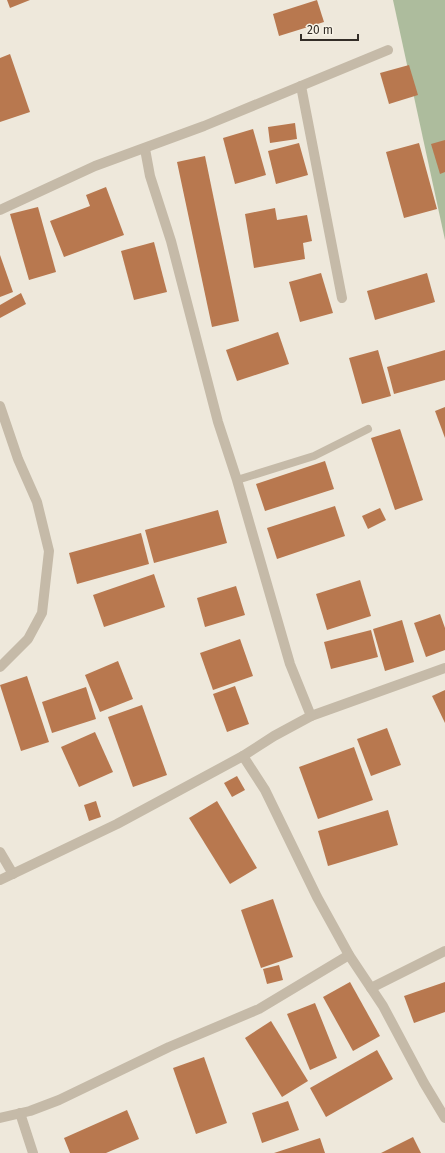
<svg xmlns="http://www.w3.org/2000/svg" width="445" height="1153" font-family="'Fira Sans',sans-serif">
	<rect width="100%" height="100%" fill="#eee8db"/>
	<polygon fill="#adbc9d" points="393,0 445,0 445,240"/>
	<g fill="#b8784f">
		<polygon points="7,0 30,0 10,8"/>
		<polygon points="317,0 324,22 279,36 273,14"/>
		<polygon points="10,54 30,112 0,122 0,58"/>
		<polygon points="409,65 418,95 389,104 380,73"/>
		<polygon points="295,123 297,139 270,143 268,127"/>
		<polygon points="253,129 266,175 235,184 223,138"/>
		<polygon points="445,140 445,172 440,174 431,144"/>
		<polygon points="299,143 308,175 276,184 268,151"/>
		<polygon points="419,143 437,209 404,218 386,152"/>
		<polygon points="205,156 239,321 212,327 177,162"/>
		<polygon points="106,187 124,235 64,257 50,221 90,206 86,195"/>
		<polygon points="38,207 56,272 29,280 10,214"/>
		<polygon points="275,208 277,220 307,215 312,241 303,243 305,259 254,268 245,214"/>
		<polygon points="154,242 167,292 134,300 121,251"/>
		<polygon points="0,255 13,292 0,297"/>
		<polygon points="321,273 333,313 300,322 289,282"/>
		<polygon points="427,273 435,302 375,320 367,291"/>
		<polygon points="21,293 26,304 0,318 0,305"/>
		<polygon points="278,332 289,364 237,381 226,350"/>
		<polygon points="378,350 391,396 362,404 349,358"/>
		<polygon points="445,350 445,380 394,394 387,367"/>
		<polygon points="445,407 445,438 435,411"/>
		<polygon points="400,429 423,500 395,510 371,438"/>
		<polygon points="325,461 334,489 265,511 256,484"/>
		<polygon points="335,506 345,536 277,559 267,528"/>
		<polygon points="380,508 386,520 368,529 362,516"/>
		<polygon points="218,510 227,543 154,563 145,530"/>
		<polygon points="141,533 149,564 77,584 69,553"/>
		<polygon points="154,574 165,607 104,627 93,595"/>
		<polygon points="360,580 371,616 327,630 316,594"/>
		<polygon points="236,586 245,615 205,627 197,598"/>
		<polygon points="440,614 445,628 445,650 426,657 414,623"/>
		<polygon points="402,620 414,662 385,671 373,629"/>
		<polygon points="371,630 378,657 331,669 324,642"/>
		<polygon points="240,639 253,676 213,690 200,653"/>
		<polygon points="118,661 133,699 100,712 85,675"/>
		<polygon points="27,676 49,742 21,751 0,685"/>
		<polygon points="235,686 249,724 227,732 213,694"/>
		<polygon points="86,687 96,719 52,733 42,702"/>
		<polygon points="445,690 445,723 432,696"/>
		<polygon points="142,705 167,775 133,787 108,717"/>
		<polygon points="387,728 401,765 371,776 357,739"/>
		<polygon points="95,732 113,772 79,787 61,747"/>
		<polygon points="354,747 373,800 318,819 299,767"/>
		<polygon points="237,776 245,790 232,797 224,783"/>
		<polygon points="96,801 101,817 89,821 84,805"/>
		<polygon points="217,801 257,868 230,884 189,818"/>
		<polygon points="388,810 398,845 328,866 318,831"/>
		<polygon points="273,899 293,957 261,968 241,910"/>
		<polygon points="279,965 283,980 267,984 263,969"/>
		<polygon points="350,982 380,1036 353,1051 323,997"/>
		<polygon points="445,982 445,1012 414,1023 404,996"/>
		<polygon points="315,1003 337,1058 310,1070 287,1014"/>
		<polygon points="271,1021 308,1081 282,1097 245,1038"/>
		<polygon points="377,1050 393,1079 326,1117 310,1088"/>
		<polygon points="204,1057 227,1123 196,1134 173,1068"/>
		<polygon points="288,1101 299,1130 262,1143 252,1113"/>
		<polygon points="127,1110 139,1139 106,1153 70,1153 64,1138"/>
		<polygon points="413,1137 421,1153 381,1153"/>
		<polygon points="320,1138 325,1153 274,1153"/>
	</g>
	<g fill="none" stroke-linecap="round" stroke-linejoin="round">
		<polyline stroke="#c5baa8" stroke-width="8" points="237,480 314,456 368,429"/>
		<g stroke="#c5baa8" stroke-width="10">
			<polyline points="301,86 342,298"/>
			<polyline points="0,210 95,166 204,126 388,50"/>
			<polyline points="0,406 18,459 37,502 49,551 42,613 28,639 0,667"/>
			<polyline points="311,716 445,668"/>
			<polyline points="243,756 265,790 317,897 349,955 383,1006 424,1083 445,1118"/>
			<polyline points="0,852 13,874"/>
			<polyline points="0,880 117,824 243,756 274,736 311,716 290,664 237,480 218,422 171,241 150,176 145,149"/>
			<polyline points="371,988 445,951"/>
			<polyline points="20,1113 33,1153"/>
			<polyline points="0,1118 30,1111 59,1100 169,1047 259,1009 349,955"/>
		</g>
	</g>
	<path d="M301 34v6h57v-6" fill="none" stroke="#332d27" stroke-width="2"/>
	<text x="307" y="34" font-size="12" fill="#332d27" stroke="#f7f2e6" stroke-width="3" paint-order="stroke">20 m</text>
</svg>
